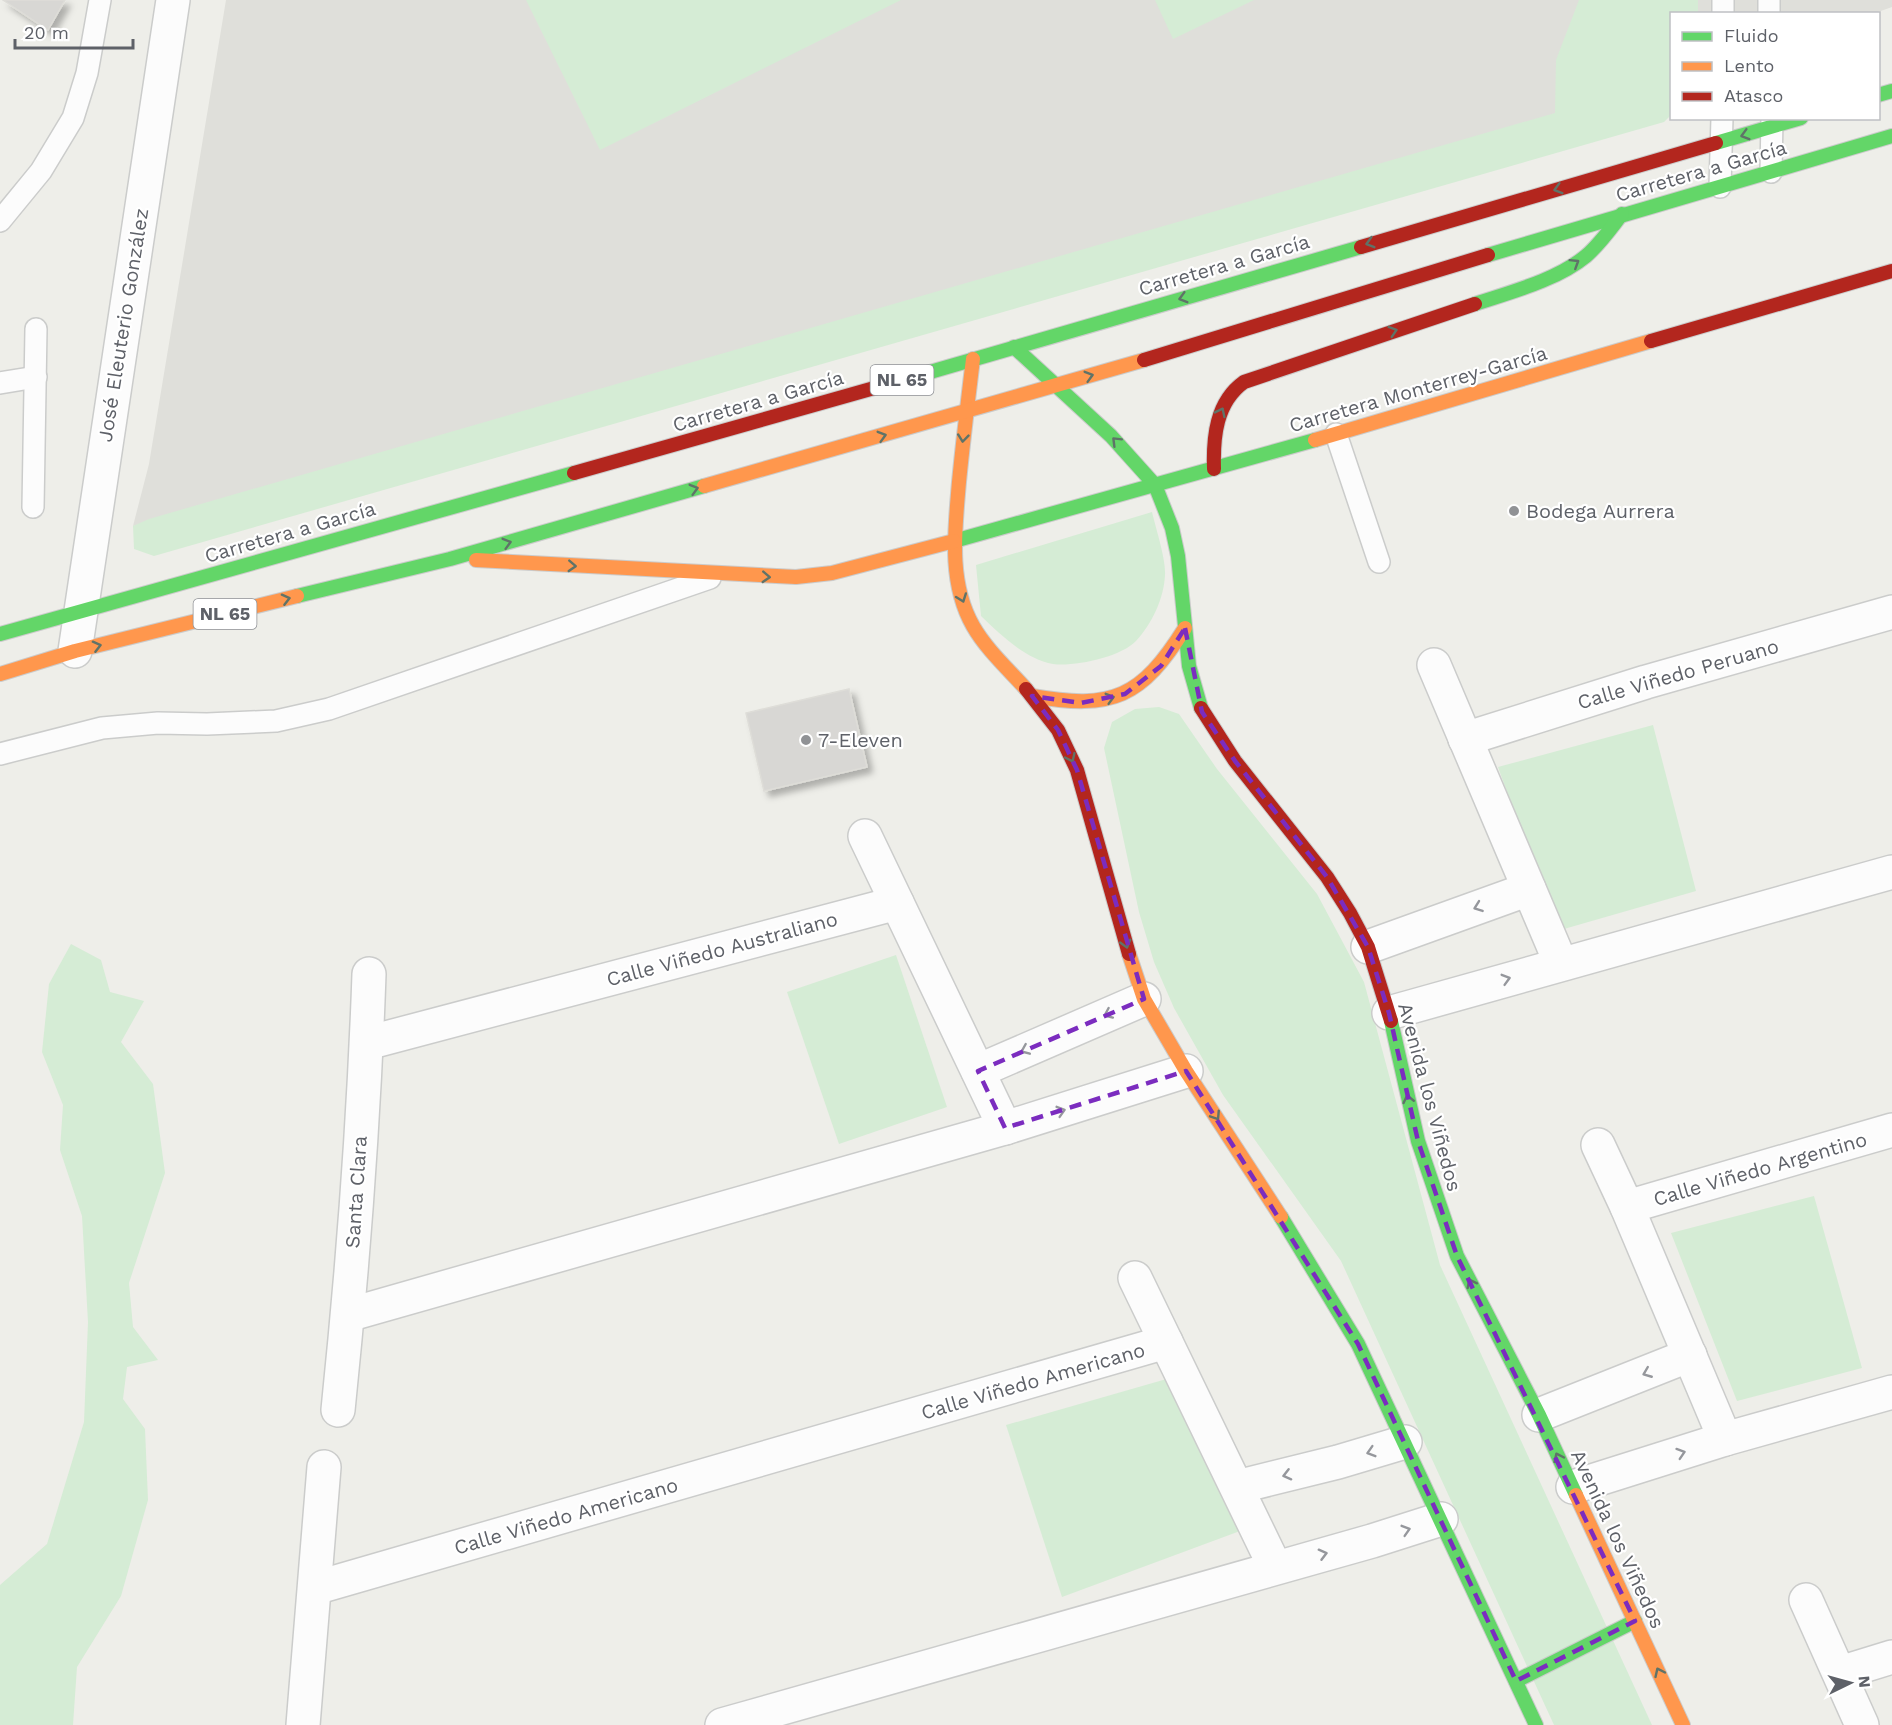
<svg xmlns="http://www.w3.org/2000/svg" width="1892" height="1725" font-family="'Work Sans',sans-serif">
	<defs>
		<filter id="shadow"><feDropShadow dx="5.5" dy="5.5" stdDeviation="3" flood-color="#0004"/></filter>
	</defs>
	<rect width="100%" height="100%" fill="#eeeee9"/>
	<polygon fill="#dfdfda" points="226,0 1892,0 1892,7 1875,13 1672,14 1671,98 133,526 149,464"/>
	<g fill="#d5ecd5">
		<polygon points="526,0 901,0 600,150"/>
		<polygon points="1155,0 1254,0 1173,39"/>
		<polygon points="1579,0 1698,0 1698,13 1672,14 1671,115 1664,122 154,556 134,549 133,526 149,519 1555,113 1556,60"/>
		<path d="M 1152,512 C 1156,529 1166,559 1165,575 C 1164,598 1152,624 1136,641 C 1121,657 1074,667 1053,664 C 1025,659 1001,635 981,616 L 976,565 Z"/>
		<polygon points="1159,707 1179,714 1217,769 1317,894 1364,982 1440,1265 1652,1725 1554,1725 1341,1261 1223,1095 1174,1008 1154,962 1139,912 1104,748 1112,722 1135,709"/>
		<polygon points="1653,725 1696,891 1557,931 1498,767"/>
		<polygon points="71,944 101,960 110,992 144,1001 121,1042 153,1084 165,1173 129,1283 133,1327 158,1360 127,1367 123,1399 145,1429 148,1500 121,1596 77,1667 73,1725 0,1725 0,1585 47,1544 84,1422 88,1322 82,1216 60,1150 63,1105 42,1052 49,984"/>
		<polygon points="896,955 947,1107 839,1144 787,992"/>
		<polygon points="1814,1196 1862,1368 1737,1401 1671,1233"/>
		<polygon points="1170,1378 1240,1531 1062,1597 1006,1425"/>
	</g>
	<g fill="#d8d7d4" stroke="#deddd8" stroke-width="1.5" filter="url(#shadow)">
		<polygon points="3,0 65,0 48,30"/>
		<polygon points="849,689 867,767 764,791 746,713"/>
	</g>
	<g fill="none" stroke-linecap="round" stroke-linejoin="round">
		<defs>
			<g id="lane">
				<polyline points="1769,0 1769,14"/>
				<polyline points="1723,14 1723,0"/>
				<polyline points="1771,172 1772,118"/>
				<polyline points="1720,187 1722,118"/>
				<polyline points="0,221 41,171 73,118 87,73 100,0"/>
				<polyline points="0,383 36,377"/>
				<polyline points="1336,434 1379,562"/>
				<polyline points="33,507 36,329"/>
				<polyline points="0,754 102,728 158,723 207,724 276,721 329,709 710,578"/>
			</g>
			<g id="street">
				<polyline points="75,651 173,0"/>
				<polyline points="1434,665 1561,964"/>
				<polyline points="1465,739 1646,682 1892,612"/>
				<polyline points="865,836 1005,1128"/>
				<polyline points="1368,947 1529,889"/>
				<polyline points="1389,1013 1892,872"/>
				<polyline points="367,1043 897,903"/>
				<polyline points="978,1071 1144,999"/>
				<polyline points="1598,1145 1627,1207 1725,1439"/>
				<polyline points="1627,1207 1892,1130"/>
				<polyline points="1135,1278 1275,1567"/>
				<polyline points="348,1315 1005,1128 1186,1071"/>
				<path d="M 338,1410 C 353,1265 364,1119 369,974"/>
				<polyline points="1539,1415 1690,1355"/>
				<polyline points="1237,1487 1338,1462 1405,1442"/>
				<polyline points="1573,1487 1725,1439 1892,1392"/>
				<polyline points="315,1588 1166,1342"/>
				<polyline points="1806,1600 1862,1725"/>
				<polyline points="1840,1673 1892,1657"/>
				<polyline points="303,1725 324,1467"/>
				<polyline points="722,1725 1372,1541 1441,1519"/>
			</g>
			<g id="fast">
				<polyline points="1878,95 1892,91"/>
				<polyline points="1716,143 1801,118"/>
				<polyline points="1488,255 1892,136"/>
				<path d="M 1475,304 C 1511,292 1557,280 1586,256 C 1600,244 1611,228 1622,214"/>
				<polyline points="1014,347 1111,436 1155,485 1172,528 1178,556 1189,666 1201,708"/>
				<polyline points="899,381 1361,247"/>
				<polyline points="954,541 1315,440"/>
				<polyline points="297,596 450,559 704,486"/>
				<polyline points="0,634 574,473"/>
				<polyline points="1391,1021 1418,1141 1457,1256 1539,1415 1576,1495"/>
				<polyline points="1281,1217 1358,1344 1536,1725"/>
				<polyline points="1516,1681 1635,1621"/>
			</g>
			<g id="slow">
				<path d="M 973,359 C 968,400 963,441 959,482 C 955,530 948,582 973,626 C 986,649 1008,669 1026,689"/>
				<polyline points="1315,440 1651,341"/>
				<polyline points="704,486 1144,360"/>
				<polyline points="476,560 796,577 832,573 954,541"/>
				<polyline points="0,674 75,651 297,596"/>
				<path d="M 1032,696 C 1113,710 1141,698 1185,628"/>
				<polyline points="1129,954 1144,999 1186,1071 1281,1217"/>
				<polyline points="1576,1495 1683,1725"/>
			</g>
			<g id="jam">
				<polyline points="1361,247 1716,143"/>
				<polyline points="1651,341 1892,271"/>
				<polyline points="1144,360 1488,255"/>
				<path d="M 1214,469 C 1213,437 1216,402 1244,382 L 1475,304"/>
				<polyline points="574,473 899,381"/>
				<polyline points="1026,689 1058,730 1077,770 1129,954"/>
				<polyline points="1201,708 1235,761 1327,877 1350,913 1368,947 1391,1021"/>
			</g>
		</defs>
		<use href="#lane" stroke="#cbcccb" stroke-width="24"/>
		<use href="#street" stroke="#cbcccb" stroke-width="36"/>
		<use href="#fast" stroke="#cbcbcb" stroke-width="16"/>
		<use href="#slow" stroke="#cbcbcb" stroke-width="16"/>
		<use href="#jam" stroke="#cbcbcb" stroke-width="16"/>
		<use href="#lane" stroke="#fcfcfc" stroke-width="21"/>
		<use href="#street" stroke="#fcfcfc" stroke-width="33"/>
		<use href="#fast" stroke="#63d668" stroke-width="14"/>
		<use href="#slow" stroke="#ff974d" stroke-width="14"/>
		<use href="#jam" stroke="#b3261e" stroke-width="14"/>
	</g>
	<defs><path id="oneway-chevron" d="M-2-3.5L2.5 0L-2 3.5" fill="none" stroke-width="1.6" stroke-linecap="round" stroke-linejoin="round" transform="scale(1.5)"/></defs>
	<g stroke="#5f7368">
		<use href="#oneway-chevron" transform="translate(1745 135) rotate(164)"/>
		<use href="#oneway-chevron" transform="translate(1558 189) rotate(164)"/>
		<use href="#oneway-chevron" transform="translate(1370 243) rotate(164)"/>
		<use href="#oneway-chevron" transform="translate(1575 263) rotate(-32)"/>
		<use href="#oneway-chevron" transform="translate(1183 298) rotate(164)"/>
		<use href="#oneway-chevron" transform="translate(1393 331) rotate(-18)"/>
		<use href="#oneway-chevron" transform="translate(1089 376) rotate(-16)"/>
		<use href="#oneway-chevron" transform="translate(1221 412) rotate(-64)"/>
		<use href="#oneway-chevron" transform="translate(882 436) rotate(-16)"/>
		<use href="#oneway-chevron" transform="translate(963 438) rotate(96)"/>
		<use href="#oneway-chevron" transform="translate(1116 441) rotate(-135)"/>
		<use href="#oneway-chevron" transform="translate(694 489) rotate(-16)"/>
		<use href="#oneway-chevron" transform="translate(507 543) rotate(-16)"/>
		<use href="#oneway-chevron" transform="translate(572 566) rotate(3)"/>
		<use href="#oneway-chevron" transform="translate(766 577) rotate(3)"/>
		<use href="#oneway-chevron" transform="translate(962 598) rotate(70)"/>
		<use href="#oneway-chevron" transform="translate(286 599) rotate(-14)"/>
		<use href="#oneway-chevron" transform="translate(97 646) rotate(-14)"/>
		<use href="#oneway-chevron" transform="translate(1110 698) rotate(-16)"/>
		<use href="#oneway-chevron" transform="translate(1071 758) rotate(65)"/>
		<use href="#oneway-chevron" transform="translate(1126 944) rotate(74)"/>
		<use href="#oneway-chevron" transform="translate(1408 1099) rotate(-103)"/>
		<use href="#oneway-chevron" transform="translate(1216 1116) rotate(57)"/>
		<use href="#oneway-chevron" transform="translate(1471 1283) rotate(-117)"/>
		<use href="#oneway-chevron" transform="translate(1558 1457) rotate(-115)"/>
		<use href="#oneway-chevron" transform="translate(1659 1672) rotate(-115)"/>
	</g>
	<g stroke="#95979c">
		<use href="#oneway-chevron" transform="translate(1478 907) rotate(160)"/>
		<use href="#oneway-chevron" transform="translate(1506 979) rotate(-16)"/>
		<use href="#oneway-chevron" transform="translate(1108 1014) rotate(156)"/>
		<use href="#oneway-chevron" transform="translate(1025 1050) rotate(157)"/>
		<use href="#oneway-chevron" transform="translate(1061 1111) rotate(-17)"/>
		<use href="#oneway-chevron" transform="translate(1647 1373) rotate(158)"/>
		<use href="#oneway-chevron" transform="translate(1371 1452) rotate(163)"/>
		<use href="#oneway-chevron" transform="translate(1681 1453) rotate(-18)"/>
		<use href="#oneway-chevron" transform="translate(1287 1475) rotate(166)"/>
		<use href="#oneway-chevron" transform="translate(1406 1530) rotate(-17)"/>
		<use href="#oneway-chevron" transform="translate(1323 1554) rotate(-15)"/>
	</g>
	<path fill="none" stroke="#7b2cbf" stroke-width="4.5" stroke-dasharray="12 8" stroke-linejoin="round" d="M 1185,628 L 1202,712 L 1235,761 L 1327,877 L 1368,947 L 1389,1013 L 1418,1141 L 1457,1256 L 1635,1621 L 1516,1681 L 1358,1344 L 1186,1071 L 1005,1128 L 978,1071 L 1144,999 L 1077,770 L 1058,730 L 1032,696 L 1081,703 L 1125,694 L 1161,666 Z"/>
	<g fill="#909295" stroke="#fff" stroke-width="2">
		<circle cx="1514" cy="511" r="6"/>
		<circle cx="806" cy="740" r="6"/>
	</g>
	<g text-anchor="middle" stroke-width="4.5" stroke-linejoin="round" paint-order="stroke">
		<g fill="#fff" stroke="#8e9095" stroke-width="1.5">
			<rect x="870.5" y="365" width="63" height="30" rx="4.5"/>
			<rect x="193.5" y="599" width="63" height="30" rx="4.5"/>
		</g>
		<g font-size="18" font-weight="bold" fill="#5e6168">
			<text x="902" y="386">NL 65</text>
			<text x="225" y="620">NL 65</text>
		</g>
		<g font-size="20" fill="#5e6168" stroke="#fff">
			<text transform="translate(1701 171) rotate(-16)" y="7">Carretera a García</text>
			<text transform="translate(1224 265) rotate(-16)" y="7">Carretera a García</text>
			<text transform="translate(123 325) rotate(-81)" y="7">José Eleuterio González</text>
			<text transform="translate(1418 389) rotate(-16)" y="7">Carretera Monterrey-García</text>
			<text transform="translate(758 401) rotate(-16)" y="7">Carretera a García</text>
			<text transform="translate(290 532) rotate(-16)" y="7">Carretera a García</text>
			<text transform="translate(1678 674) rotate(-16)" y="7">Calle Viñedo Peruano</text>
			<text transform="translate(722 949) rotate(-15)" y="7">Calle Viñedo Australiano</text>
			<text transform="translate(1430 1097) rotate(75)" y="7">Avenida los Viñedos</text>
			<text transform="translate(1760 1169) rotate(-16)" y="7">Calle Viñedo Argentino</text>
			<text transform="translate(356 1192) rotate(-86)" y="7">Santa Clara</text>
			<text transform="translate(1033 1381) rotate(-16)" y="7">Calle Viñedo Americano</text>
			<text transform="translate(566 1516) rotate(-16)" y="7">Calle Viñedo Americano</text>
			<text transform="translate(1618 1539) rotate(65)" y="7">Avenida los Viñedos</text>
		</g>
		<g font-size="20" fill="#5e6168" stroke="#fff" text-anchor="start">
			<text x="1526" y="518">Bodega Aurrera</text>
			<text x="818" y="747">7-Eleven</text>
		</g>
	</g>
	<rect x="1670" y="12" width="210" height="108" fill="#ffffff" stroke="#bfc0c3" stroke-width="1.5"/>
	<rect x="1682" y="32" width="30" height="9" fill="#63d668" stroke="#bfc0c3" stroke-width="1.5"/>
	<text x="1724" y="42" font-size="18" fill="#5e6168">Fluido</text>
	<rect x="1682" y="62" width="30" height="9" fill="#ff974d" stroke="#bfc0c3" stroke-width="1.5"/>
	<text x="1724" y="72" font-size="18" fill="#5e6168">Lento</text>
	<rect x="1682" y="92" width="30" height="9" fill="#b3261e" stroke="#bfc0c3" stroke-width="1.5"/>
	<text x="1724" y="102" font-size="18" fill="#5e6168">Atasco</text>
	<g transform="translate(1850 1683) rotate(85)" stroke="#ffffff" stroke-width="4.5" paint-order="stroke">
	<path d="M0-4.5L10 22L0 15L-10 22Z" fill="#5e6168"/>
	<text y="-9" font-size="16" font-weight="bold" text-anchor="middle" fill="#5e6168">N</text>
	</g>
	<path d="M15 39v9h118v-9" fill="none" stroke="#5e6168" stroke-width="3"/>
	<text x="24" y="39" font-size="18" fill="#5e6168" stroke="#ffffff" stroke-width="4.5" paint-order="stroke">20 m</text>
</svg>
